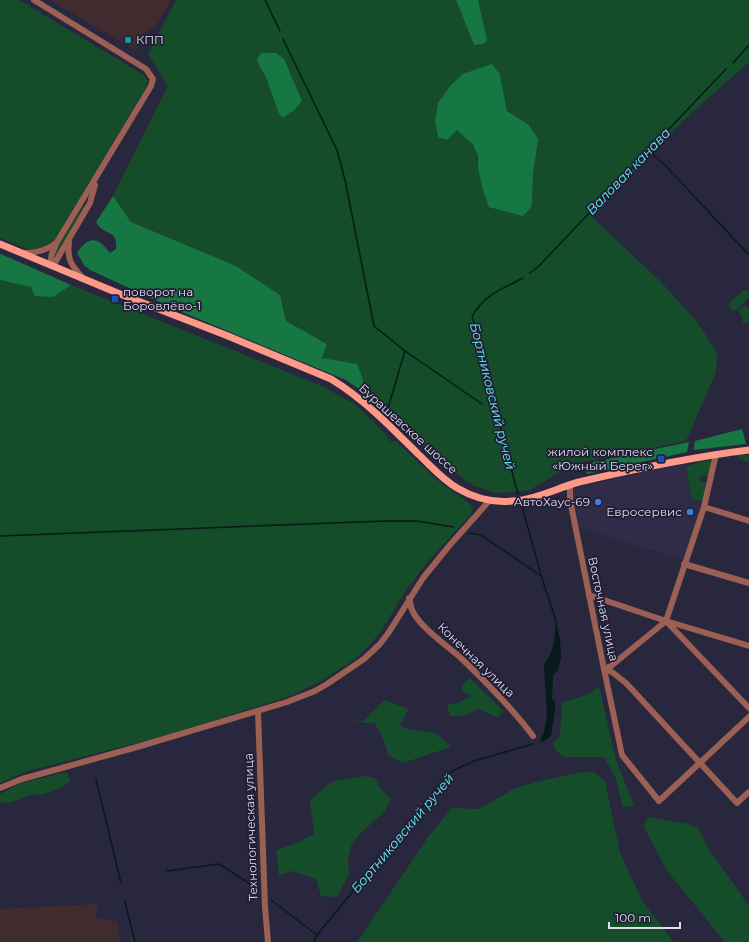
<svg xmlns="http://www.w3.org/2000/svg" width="749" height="942" font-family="Montserrat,sans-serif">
	<rect width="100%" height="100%" fill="#29273e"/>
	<polygon fill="#2f2b49" points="685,464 692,500 702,503 683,560 578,527 572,500 572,489 612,479"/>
	<g fill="#402c2e">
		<polygon points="50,0 171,0 157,25 149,28 135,50"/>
		<polygon points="98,904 95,917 117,923 121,942 0,942 0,909"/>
	</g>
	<g fill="#154d2b" fill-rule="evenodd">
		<path d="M 0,0 L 19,0 L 144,75 L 148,81 L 145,89 L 55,239 C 34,257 23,247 0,238 Z"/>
		<path d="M 176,0 L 456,0 L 474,45 L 483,44 L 483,21 L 478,0 L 749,0 L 749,62 L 696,109 L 654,150 L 593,218 L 661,282 L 698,323 L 717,353 L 716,372 L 686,441 L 573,464 L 528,491 L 496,493 L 472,485 L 440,461 L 366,394 L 362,377 L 322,358 L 327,344 L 286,321 L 280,295 L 236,266 L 131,222 L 113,196 L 168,86 L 148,54 ZM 284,59 L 291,78 L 266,77 L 260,67 ZM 500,75 L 507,111 L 518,118 L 528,124 L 533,173 L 532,206 L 478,167 C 477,146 471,143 457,130 Z"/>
		<polygon points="83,205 84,207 56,256 54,257 53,254"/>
		<polygon points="0,280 31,287 62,290 71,285 324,387 345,399 356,405 385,433 391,442 396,441 436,479 470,504 473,509 471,514 426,564 406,590 380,633 366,649 352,661 318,683 290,696 167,735 28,771 0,783"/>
		<polygon points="744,290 749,291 749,298 736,310 732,310 729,307 729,303"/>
		<polygon points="745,305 749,309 749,322 745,324 743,322 742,320 743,317 737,311"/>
		<polygon points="738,455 749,455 749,463 738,458"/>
		<polygon points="708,460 712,462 709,476 701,476 700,481 705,482 706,488 702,502 692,499 686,466"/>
		<path d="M 470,678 L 504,712 L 497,717 L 478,709 C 468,715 461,717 450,716 L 447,705 L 460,702 L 470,696 L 461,690 L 462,685 Z"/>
		<polygon points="599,686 616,760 634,806 623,807 616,779 604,757 564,757 554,749 553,742 560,737 562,703 589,694"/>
		<polygon points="385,700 408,709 400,726 411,730 436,733 451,747 403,763 389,756 383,739 375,723 351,722 363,721"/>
		<polygon points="67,772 70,781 60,788 44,794 31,795 12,802 0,803 0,794 21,783"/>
		<polygon points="582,772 594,772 605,781 620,853 643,902 674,942 357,942 429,836 452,808 480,809 515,788 545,780"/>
		<polygon points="366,776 376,779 379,787 391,799 385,811 363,831 352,843 348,859 349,874 337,897 321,896 316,879 292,871 279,875 276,850 297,843 314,834 310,800 333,781"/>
		<polygon points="648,817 688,824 698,828 708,848 749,906 749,942 725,942 667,871 644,827"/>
	</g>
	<g fill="#167742">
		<polygon points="456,0 478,0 487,40 483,44 474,45"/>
		<polygon points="261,53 276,53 284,59 302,101 294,110 283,118 279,114 266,77 260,67 257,60"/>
		<polygon points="492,64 500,75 507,111 518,118 528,124 538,139 533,173 532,206 523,216 489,207 482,187 478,167 478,157 473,145 457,130 447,140 438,137 435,122 438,103 450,86 463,74"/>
		<path d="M 113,196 L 131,222 L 236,266 L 280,295 L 286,321 L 327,344 L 322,358 L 357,364 L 362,377 L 366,394 L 346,380 L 177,310 L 90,270 L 84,265 L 77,253 C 89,235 98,237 110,253 L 116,249 C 118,228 104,237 96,222 Z"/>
		<polygon points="0,254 10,258 71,285 53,297 35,296 31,287 0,280"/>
		<polygon points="742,429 746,444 694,450 695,441"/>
		<polygon points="689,442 687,452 587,474 586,472 589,463"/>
	</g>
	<path fill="#071a1a" d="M 556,620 L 560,639 L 561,657 L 558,670 L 553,676 L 552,699 L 555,702 C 556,713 552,725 551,736 L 543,742 L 540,740 L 544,732 L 547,715 L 544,664 C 556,648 554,638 556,620 Z"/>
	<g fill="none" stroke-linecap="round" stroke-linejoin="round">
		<g stroke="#071a1a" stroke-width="1.5">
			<polyline points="265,0 280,31"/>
			<polyline points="283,39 337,150 345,180 374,326 405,351 482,404"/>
			<polyline points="733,63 749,45"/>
			<polyline points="648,150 665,165 749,255"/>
			<polyline points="530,273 538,267 726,69"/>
			<polyline points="388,408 405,351"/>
			<path d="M 518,494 L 505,446 L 480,340 L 472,317 C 483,295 502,289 523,278"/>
			<polyline points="522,507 544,585 556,621"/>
			<polyline points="469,533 481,535 541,576"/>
			<polyline points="0,536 385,521 417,521 453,527"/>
			<polyline points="96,779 121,883"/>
			<polyline points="167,871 219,864 258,889"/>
			<polyline points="271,900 317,935"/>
			<polyline points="125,902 135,942"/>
			<polyline points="314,942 317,935 452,771 474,761 533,744"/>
		</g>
		<g stroke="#9b5f54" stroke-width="6">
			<path d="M 34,0 L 146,69 L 153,79 L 151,86 L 57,242 C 54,250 48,257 53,266"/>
			<path d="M 69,242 C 67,260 71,265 83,278"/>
			<path d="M 24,253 C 36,253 46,251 56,243"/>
			<polyline points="53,266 90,203 95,185"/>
			<polyline points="570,485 570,500 604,669 612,672 626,683 737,803 749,792"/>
			<polyline points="704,507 749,521"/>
			<polyline points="684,564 749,583"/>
			<polyline points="589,595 666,621 749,708"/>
			<path d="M 409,598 C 410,602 411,607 412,610 C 420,628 448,646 462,659 C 487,683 512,708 533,736"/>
			<polyline points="666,621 704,507 716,454"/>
			<polyline points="749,646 666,621 611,666 604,669 622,755 659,801 749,717"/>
			<polyline points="258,711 265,907 268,942"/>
			<polyline points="0,788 22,779 137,747 287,702 315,691 327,684 364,659 380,644 389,632 423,578 449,546 490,500"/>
		</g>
		<path stroke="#fd9a87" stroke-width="7" d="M 0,244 L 120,294 L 228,336 L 331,379 C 364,399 391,427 418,454 C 431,466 442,479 457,488 C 474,498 493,503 512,501 C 535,500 557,488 579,482 C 635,469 692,457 749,450"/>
	</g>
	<circle fill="#0f9aa8" stroke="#201d34" stroke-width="1.5" cx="128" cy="40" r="4"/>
	<g fill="#1a4fb4" stroke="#201d34" stroke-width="1.5">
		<rect x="111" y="295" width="8" height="8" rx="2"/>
		<rect x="657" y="455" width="8" height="8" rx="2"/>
	</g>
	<g fill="#3f7fe0" stroke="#201d34" stroke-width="1.5">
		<circle cx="598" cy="502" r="4"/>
		<circle cx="690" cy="512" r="4"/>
	</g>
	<g text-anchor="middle" stroke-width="3.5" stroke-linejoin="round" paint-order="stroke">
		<g font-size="12" fill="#dedded" stroke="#201d34" text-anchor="end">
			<text x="136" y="44" text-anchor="start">КПП</text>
			<text x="123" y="296" text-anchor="start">поворот на<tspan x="123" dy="14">Боровлёво-1</tspan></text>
			<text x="653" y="456">жилой комплекс<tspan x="653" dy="14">«Южный Берег»</tspan></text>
			<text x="590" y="506">АвтоХаус-69</text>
			<text x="682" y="516">Евросервис</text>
		</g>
		<g font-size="12" fill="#dedded" stroke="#201d34">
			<text transform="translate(408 429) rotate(42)" y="4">Бурашевское шоссе</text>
			<text transform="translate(603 609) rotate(78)" y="4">Восточная улица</text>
			<text transform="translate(476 660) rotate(44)" y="4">Конечная улица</text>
			<text transform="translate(251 827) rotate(-92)" y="4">Технологическая улица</text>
		</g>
		<g font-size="13" font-style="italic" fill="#63eff5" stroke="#201d34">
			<text transform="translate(628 171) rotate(-46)" y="5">Валовая канава</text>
			<text transform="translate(493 396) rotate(76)" y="5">Бортниковский ручей</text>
			<text transform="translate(402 833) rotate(-50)" y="5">Бортниковский ручей</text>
		</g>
	</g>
	<path d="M609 922v6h71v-6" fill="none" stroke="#dedded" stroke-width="2"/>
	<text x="615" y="922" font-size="12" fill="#dedded" stroke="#201d34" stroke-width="3" paint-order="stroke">100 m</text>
</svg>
